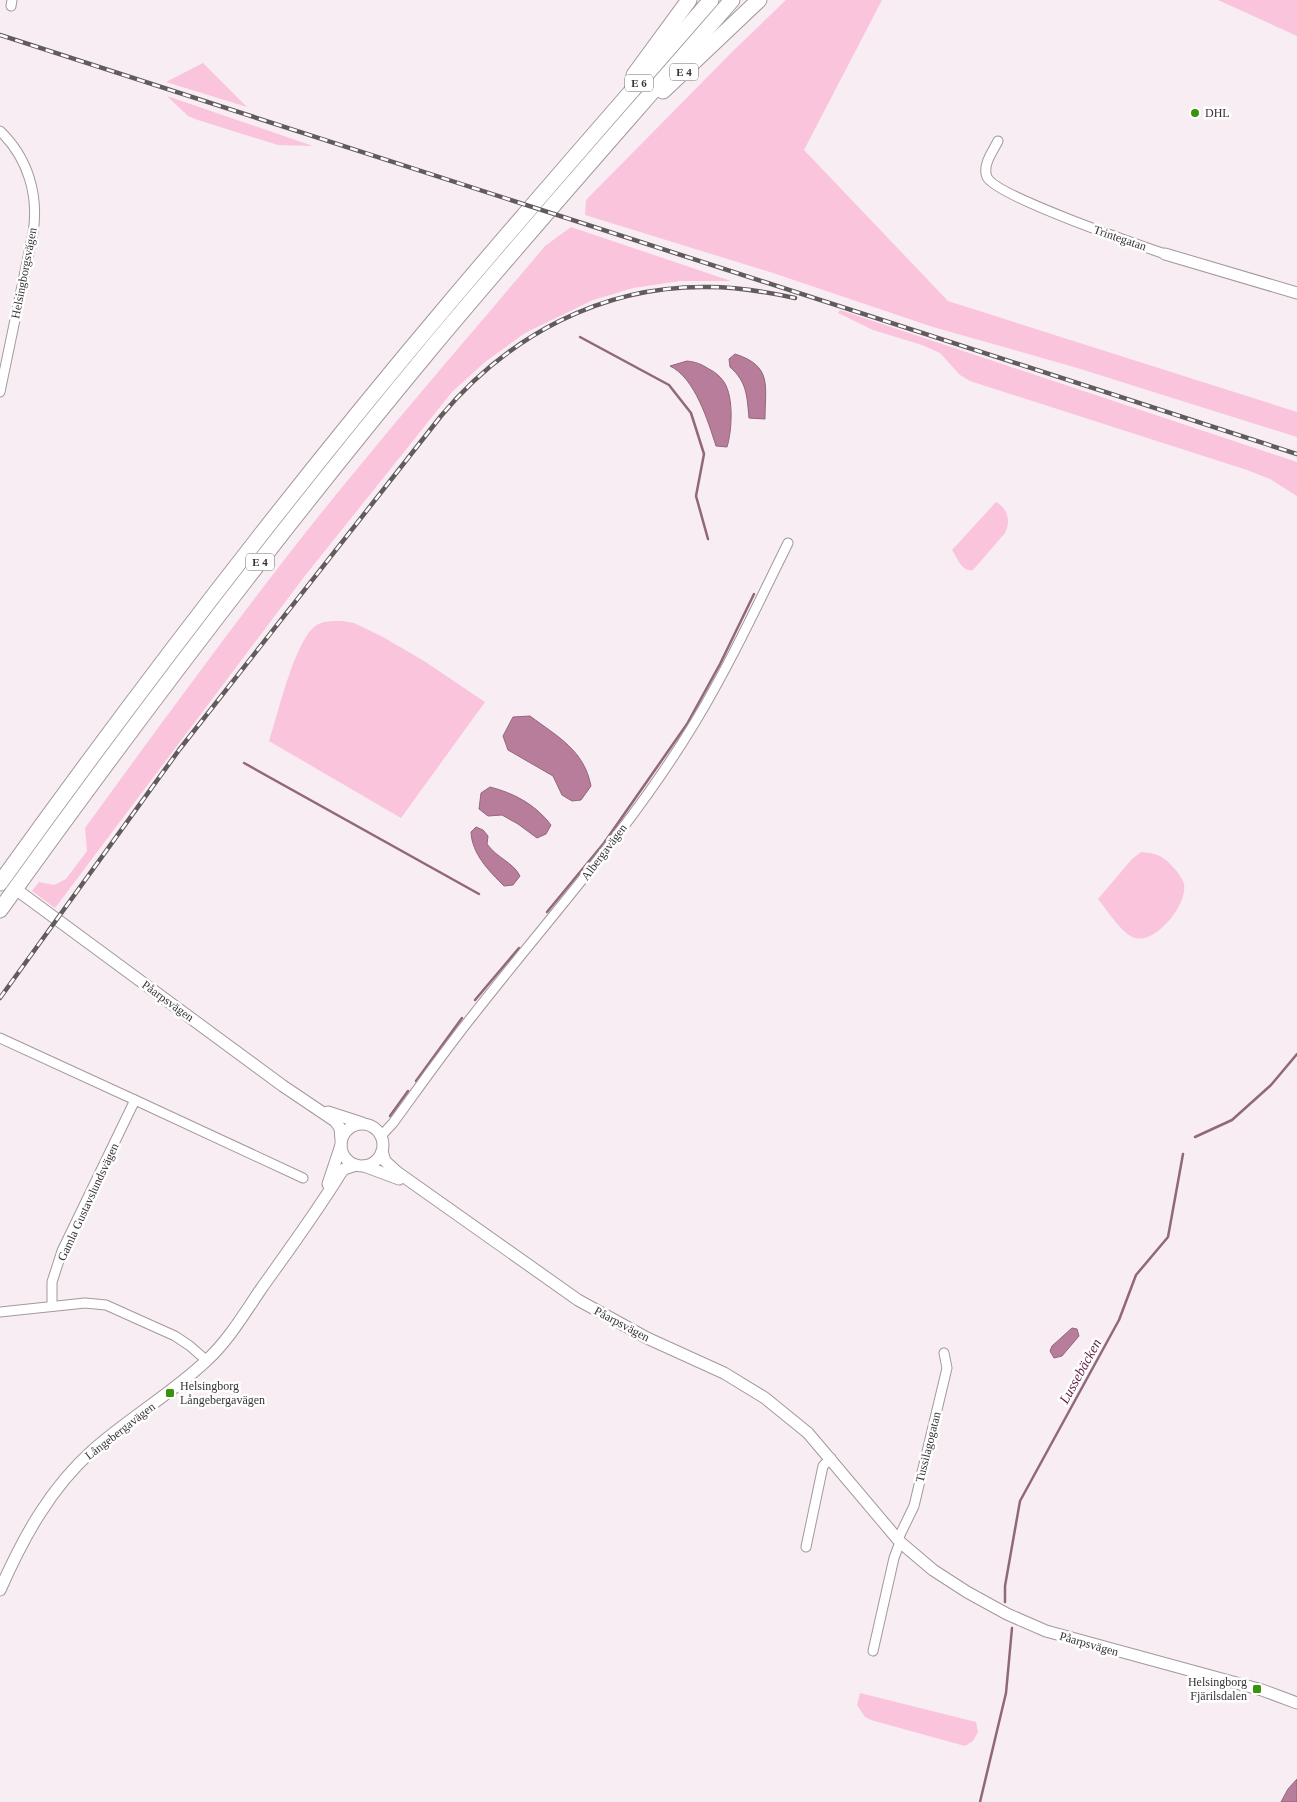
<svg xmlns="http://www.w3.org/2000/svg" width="1297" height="1802" font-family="Georgia,serif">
	<rect width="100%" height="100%" fill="#f8edf2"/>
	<g fill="#fac4dd">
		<polygon points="786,0 882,0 804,150 948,301 1297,412 1297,437 1074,367 933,327 773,273 585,215 586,200 732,52"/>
		<polygon points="1217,0 1297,0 1297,36 1218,0"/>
		<polygon points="203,63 247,107 166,82"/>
		<polygon points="167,96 313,146 278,145 198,120 188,116"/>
		<path d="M 571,227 L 731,281 L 680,281 L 633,288 L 593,300 L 525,333 L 485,362 L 452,392 L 304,577 L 55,908 L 32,891 L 39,882 L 54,885 L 66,879 L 87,851 L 85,828 C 157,729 230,629 306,532 C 383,435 465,341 545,246 Z"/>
		<polygon points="840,310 1297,462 1297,496 1270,479 1247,470 970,381 960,375 940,353 922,345 873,330 838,313"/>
		<path d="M 996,502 C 1008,509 1011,521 1005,533 L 973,570 C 962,572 958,559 952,550 Z"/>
		<path d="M 331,621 L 342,621 L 354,623 L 383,637 L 424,661 L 485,702 L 401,818 L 269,741 C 278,714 293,647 313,628 C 318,623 324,622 331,621 Z"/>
		<path d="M 1141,852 C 1155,853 1162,855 1171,865 C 1176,870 1182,877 1184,884 C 1188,904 1156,944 1135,938 C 1123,935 1106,909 1098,899 L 1132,859 Z"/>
		<polygon points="860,1693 976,1722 978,1732 973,1741 965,1746 871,1720 865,1717 857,1705"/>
	</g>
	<g fill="#b87d9a" stroke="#91677b">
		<path d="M 735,354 C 773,366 765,386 765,419 L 749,418 C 747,396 747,382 730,367 L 729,359 Z"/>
		<path d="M 687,361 C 696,362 701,364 709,369 C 715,372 720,376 724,382 C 734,397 732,431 727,447 L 716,446 C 708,421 695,378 670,366 Z"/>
		<path d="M 530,716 C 558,737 584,750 591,786 L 581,800 L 572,801 L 562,795 L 553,776 L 508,750 L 503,736 L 513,717 Z"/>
		<path d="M 490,787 C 514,793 536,805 551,825 L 546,834 L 537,838 L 518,824 L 502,815 L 488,816 L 479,809 L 481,793 Z"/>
		<path d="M 476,827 L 483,830 L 488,836 L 487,844 C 498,859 513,862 520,876 L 513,885 L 504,886 C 489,871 472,854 471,832 Z"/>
		<polygon points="1072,1328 1077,1329 1079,1336 1062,1356 1054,1358 1050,1351 1052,1346"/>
		<polygon points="1297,1779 1297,1802 1281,1802 1288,1789"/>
	</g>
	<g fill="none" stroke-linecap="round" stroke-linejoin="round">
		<g stroke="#91677b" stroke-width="2.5">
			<polyline points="580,337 669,385 691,413 704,454 696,496 708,539"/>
			<polyline points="244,763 479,894"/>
			<polyline points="547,912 604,843 687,724 720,664 754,594"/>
			<polyline points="475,1000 519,948"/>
			<polyline points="416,1081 462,1018"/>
			<polyline points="390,1116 408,1091"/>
			<polyline points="1195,1137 1232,1120 1271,1085 1297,1054"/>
			<polyline points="1005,1602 1005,1586 1020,1501 1119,1320 1136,1275 1168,1237 1183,1154"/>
			<polyline points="980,1802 1006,1693 1012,1628"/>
		</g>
		<defs>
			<g id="street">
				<polyline points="11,6 12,0"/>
				<path d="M 0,131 C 28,158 39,195 33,233 L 0,392"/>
				<path d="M 998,141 C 993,151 982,165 987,177 C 995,196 1139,245 1165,254"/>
				<polyline points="0,1038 135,1100 62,1251 52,1282 52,1306"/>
				<polyline points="135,1100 303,1178"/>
				<path d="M 381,1136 L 393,1123 C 420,1086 446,1049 474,1014 C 549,918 631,828 694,724 C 729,666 758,604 788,543"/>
				<polyline points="0,1312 85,1303 106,1305 175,1336 190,1346 207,1361"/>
				<polyline points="898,1539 914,1506 947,1368 944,1353"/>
				<polyline points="806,1547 823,1466 831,1458"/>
				<polyline points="873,1651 894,1558 900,1542"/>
			</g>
			<g id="secondary">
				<polyline points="1165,254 1297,293"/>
				<polyline points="21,893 283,1086 335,1121 340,1128 341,1140"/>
				<polyline points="328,1112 362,1123"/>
				<circle cx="362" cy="1145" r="21"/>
				<polyline points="382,1151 385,1161 397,1172 578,1300 647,1338 724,1373 765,1398 808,1433 900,1542 933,1570 967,1592 1007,1614 1046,1631 1262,1690 1297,1703"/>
				<polyline points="364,1166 399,1179"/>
				<polyline points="328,1184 341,1145"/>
				<path d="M 0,1590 C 23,1538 50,1488 93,1450 C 129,1418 171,1394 206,1361 C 228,1341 244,1314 261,1289 C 288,1251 316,1213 340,1174 L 344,1169 L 356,1165"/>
			</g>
			<g id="highway">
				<polyline points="634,75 689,0"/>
				<polyline points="663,91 759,0"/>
				<path d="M 0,883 C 143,684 292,489 450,302 C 536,200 624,100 711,0"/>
				<path d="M 0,910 C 137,719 279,532 429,351 C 528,232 631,117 732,0"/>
			</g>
		</defs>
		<use href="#street" stroke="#a3989d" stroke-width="11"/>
		<use href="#secondary" stroke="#a3989d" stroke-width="13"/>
		<use href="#highway" stroke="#a3989d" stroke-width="17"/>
		<use href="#street" stroke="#fff" stroke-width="9"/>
		<use href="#secondary" stroke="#fff" stroke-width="11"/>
		<use href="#highway" stroke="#fff" stroke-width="15"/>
		<defs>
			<g id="rail">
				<polyline points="0,35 1297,454"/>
				<path d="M 0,998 L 179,750 L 441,416 C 508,336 602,285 709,287 C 738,287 767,292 795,298"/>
			</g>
		</defs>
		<use href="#rail" stroke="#615b5d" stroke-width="4.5"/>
		<use href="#rail" stroke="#fefefe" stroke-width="2.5" stroke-dasharray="8" stroke-linecap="butt"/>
	</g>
	<g fill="#38940c" stroke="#fefefe" stroke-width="2">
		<circle cx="1195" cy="113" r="5"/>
		<rect x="165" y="1388" width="10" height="10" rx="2.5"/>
		<rect x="1252" y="1684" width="10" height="10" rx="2.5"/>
	</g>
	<g text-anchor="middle" stroke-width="5" stroke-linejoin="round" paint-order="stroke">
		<g fill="#fefefe" stroke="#737071" stroke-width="1">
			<rect x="670" y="63.5" width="28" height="17" rx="4"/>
			<rect x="625" y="74.5" width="28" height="17" rx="4"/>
			<rect x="246" y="553.5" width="28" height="17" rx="4"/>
		</g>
		<g font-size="11" font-weight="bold" fill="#373334">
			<text x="684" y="76">E 4</text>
			<text x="639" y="87">E 6</text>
			<text x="260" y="566">E 4</text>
		</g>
		<g font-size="12" fill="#373334" stroke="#fefefe" text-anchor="start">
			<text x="1205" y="117">DHL</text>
			<text x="180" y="1390">Helsingborg<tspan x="180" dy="14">Långebergavägen</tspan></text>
			<text x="1247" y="1686" text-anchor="end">Helsingborg<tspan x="1247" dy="14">Fjärilsdalen</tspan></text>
		</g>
		<g font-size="12" fill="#373334" stroke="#fefefe">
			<text transform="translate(1120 238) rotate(19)" y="4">Trintegatan</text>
			<text transform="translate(24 273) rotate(-79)" y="4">Helsingborgsvägen</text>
			<text transform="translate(604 852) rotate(-53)" y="4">Albergavägen</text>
			<text transform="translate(168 1001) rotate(36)" y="4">Påarpsvägen</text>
			<text transform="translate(88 1202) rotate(-65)" y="4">Gamla Gustavslundsvägen</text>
			<text transform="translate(622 1324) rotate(28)" y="4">Påarpsvägen</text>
			<text transform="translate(120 1431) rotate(-38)" y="4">Långebergavägen</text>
			<text transform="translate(928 1447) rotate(-76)" y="4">Tussilagogatan</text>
			<text transform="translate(1089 1644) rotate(16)" y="4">Påarpsvägen</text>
		</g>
		<g font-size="14" font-style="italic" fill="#5f1841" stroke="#fefefe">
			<text transform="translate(1080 1371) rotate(-61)" y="5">Lussebäcken</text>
		</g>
	</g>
</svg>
